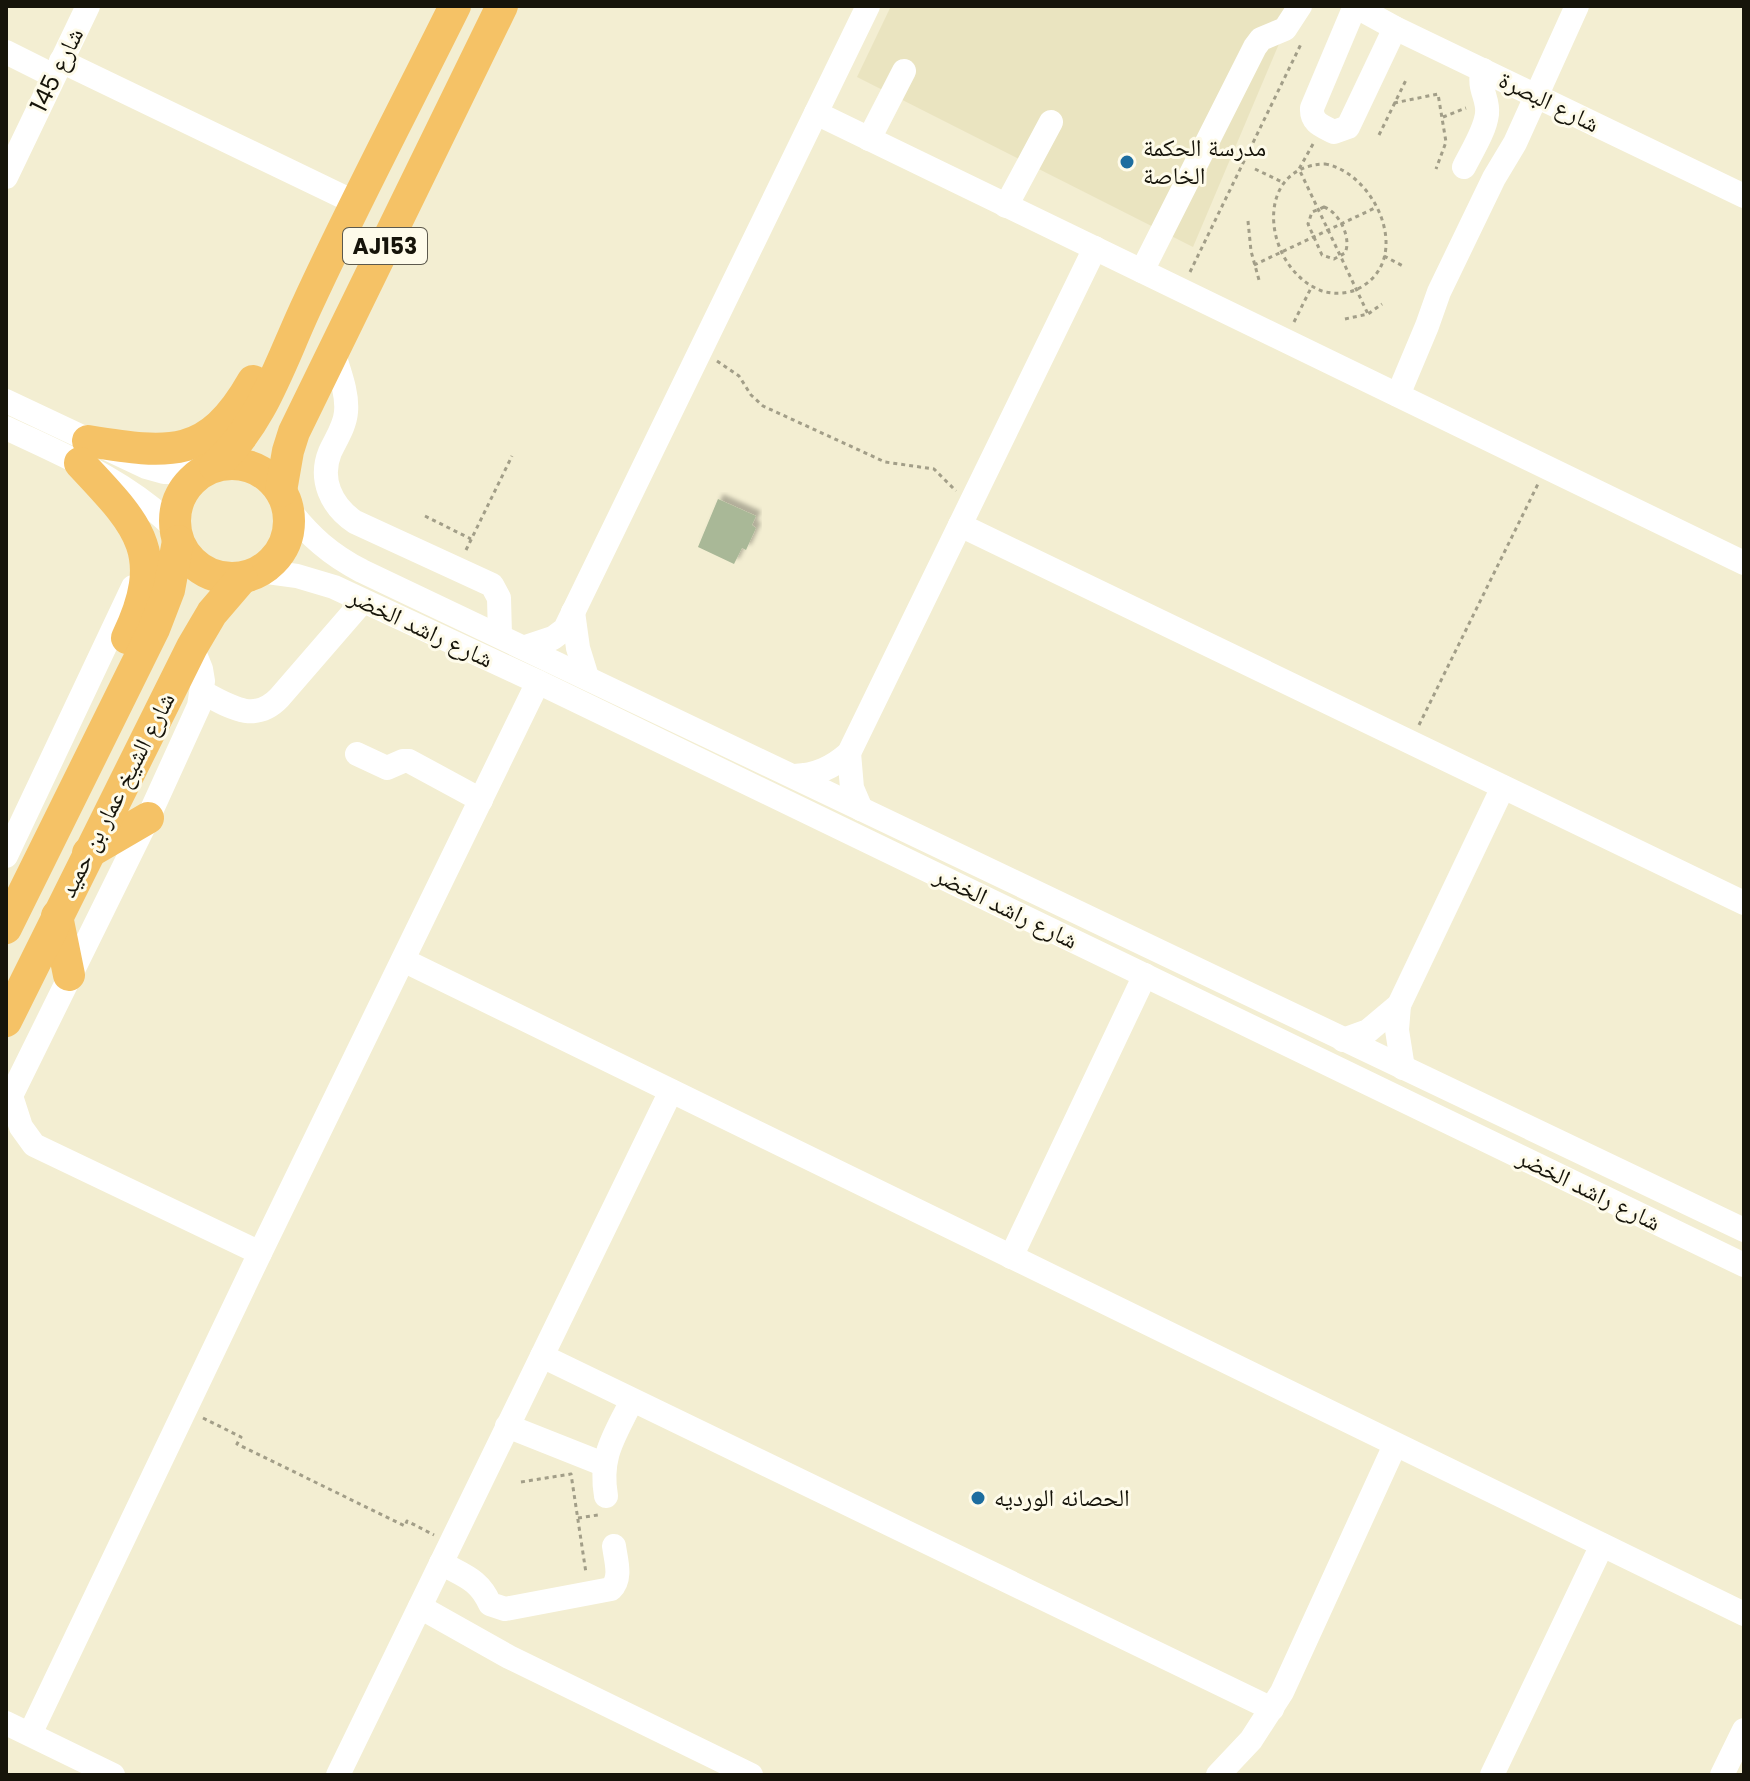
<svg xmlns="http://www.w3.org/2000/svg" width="1750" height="1781" font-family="Poppins,'Noto Naskh Arabic',sans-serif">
	<defs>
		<filter id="shadow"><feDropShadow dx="5" dy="-5" stdDeviation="2" flood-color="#0004"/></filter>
	</defs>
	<rect width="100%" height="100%" fill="#f3eed2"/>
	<polygon fill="#eae4c0" points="891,6 1283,6 1292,13 1193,247 857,77"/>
	<polygon fill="#a9b897" filter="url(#shadow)" points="718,499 756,516 752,525 756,528 746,550 742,548 734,564 698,547"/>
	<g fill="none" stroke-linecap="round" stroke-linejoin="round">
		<g stroke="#a29e88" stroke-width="3" stroke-dasharray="4 4" stroke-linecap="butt">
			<polyline points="1394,103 1438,94 1446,142 1436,169"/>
			<polyline points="1443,117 1466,108"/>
			<polyline points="1379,135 1406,80"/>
			<polyline points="1313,144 1299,169 1368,314"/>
			<path d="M 1325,164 C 1373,172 1413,254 1363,286 C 1351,294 1335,295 1322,291 C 1263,269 1251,166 1325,164 Z"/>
			<polyline points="1255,169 1284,183"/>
			<path d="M 1324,207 C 1339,212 1352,238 1345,253 L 1334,259 L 1322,255 L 1308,224 L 1312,212 Z"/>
			<polyline points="1248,221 1251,251 1259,280"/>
			<polyline points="1384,256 1403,266"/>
			<polyline points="1254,265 1377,207"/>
			<polyline points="1190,272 1302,42"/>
			<polyline points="1345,319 1368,314 1382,304"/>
			<polyline points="1294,322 1312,286"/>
			<polyline points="717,361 739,376 751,395 763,406 885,462 934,469 956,491"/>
			<polyline points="425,516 471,539"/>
			<polyline points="466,550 512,456"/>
			<polyline points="1419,725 1538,484"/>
			<polyline points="203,1418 241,1437 237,1444 405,1526 407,1521 434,1535"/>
			<polyline points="521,1482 571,1474 586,1573"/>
			<polyline points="578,1518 598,1515"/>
		</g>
		<g stroke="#fff" stroke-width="24">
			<polyline points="1355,6 1395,28 1744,196"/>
			<path d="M 1355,6 L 1312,108 C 1311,123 1322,126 1334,132 L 1348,127 L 1395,28"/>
			<polyline points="6,52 54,76"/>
			<polyline points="61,61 356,203"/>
			<polyline points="816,113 1744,563"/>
			<polyline points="869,139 904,71"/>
			<path d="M 1464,167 C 1472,151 1485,131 1487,114 C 1489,98 1477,88 1483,70"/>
			<polyline points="6,177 88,6"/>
			<polyline points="1006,206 1051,122"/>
			<polyline points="1142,271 1255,47 1261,39 1285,29 1300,6"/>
			<path d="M 333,351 C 338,369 348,392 346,412 C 345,426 336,439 330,452 C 319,479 331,506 355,522 L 492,585 L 499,598 L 500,635"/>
			<polyline points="1398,395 1427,326 1439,292 1494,178 1515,143 1577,6"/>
			<polyline points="6,401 146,467 164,472 200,473"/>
			<path d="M 6,428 C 65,456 127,481 174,528"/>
			<path d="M 288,508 C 309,536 331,555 362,571 L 1744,1230"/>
			<polyline points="960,525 1744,903"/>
			<polyline points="260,571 297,576 334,587 538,682 1744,1265"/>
			<polyline points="573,612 578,648 587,677"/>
			<polyline points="526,647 553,638 565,629 868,6"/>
			<path d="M 202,692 C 229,706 254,724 279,698 L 363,601"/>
			<polyline points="849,753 852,788 861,809"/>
			<polyline points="357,754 387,768 403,761 409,761 481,800"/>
			<path d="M 794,776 C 816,775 832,768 849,753 L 1095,248"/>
			<polyline points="6,856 133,587"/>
			<polyline points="403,960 1744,1614"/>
			<polyline points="1399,1005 1397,1030 1403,1068"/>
			<polyline points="1343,1040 1368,1031 1399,1005 1503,787"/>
			<polyline points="11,1096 21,1127 34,1145 260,1253"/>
			<polyline points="6,1106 148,818 199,706 203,681 201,669 192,647"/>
			<polyline points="1011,1257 1145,975"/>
			<polyline points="542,1356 1272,1709"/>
			<polyline points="507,1426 603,1464"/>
			<path d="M 606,1496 C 599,1455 615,1436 632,1400"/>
			<path d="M 441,1563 C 464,1576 479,1579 490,1604 L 505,1609 L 611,1589 C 622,1578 616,1561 614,1546"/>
			<polyline points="420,1607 509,1657 751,1775"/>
			<polyline points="6,1723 113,1775"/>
			<polyline points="30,1734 260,1253 538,682"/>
			<polyline points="338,1775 671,1091"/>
			<polyline points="1218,1775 1251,1740 1282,1692 1395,1445"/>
			<polyline points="1492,1775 1602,1545"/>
			<polyline points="1722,1775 1744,1730"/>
		</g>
		<g stroke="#f5c266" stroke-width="32">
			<path d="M 88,441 C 170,454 208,460 253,381"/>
			<path d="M 80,463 C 138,525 168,552 127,638"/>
			<circle cx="232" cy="521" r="57"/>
			<path d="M 215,466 C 263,423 281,360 308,303 C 354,203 406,105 455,6"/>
			<polyline points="281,491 288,451 294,432 502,6"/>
			<polyline points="88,853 148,818"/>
			<polyline points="57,916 69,975"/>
			<polyline points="6,928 154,629 169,590 178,541"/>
			<polyline points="6,1021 192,647 212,613 242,578"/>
		</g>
	</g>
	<g fill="#1d6d9f" stroke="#fefbea" stroke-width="3">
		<circle cx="1127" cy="162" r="8"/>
		<circle cx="978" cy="1498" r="8"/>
	</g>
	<g text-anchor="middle" stroke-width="6" stroke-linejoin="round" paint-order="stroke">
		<rect fill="#fefbea" stroke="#5c594d" stroke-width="2" x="343" y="228" width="84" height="36" rx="6"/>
		<g font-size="22" font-weight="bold" fill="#16140a">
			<text x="385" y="254">AJ153</text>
		</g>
		<g font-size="24" fill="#16140a" stroke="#fefbea">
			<text transform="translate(57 70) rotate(-64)" y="8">شارع 145</text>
			<text transform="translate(1549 102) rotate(26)" y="8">شارع البصرة</text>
			<text transform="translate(421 628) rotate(25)" y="8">شارع راشد الخضر</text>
			<text transform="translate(117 795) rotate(-63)" y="8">شارع الشيخ عمار بن حميد</text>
			<text transform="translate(1006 908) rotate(26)" y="8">شارع راشد الخضر</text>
			<text transform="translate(1589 1190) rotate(26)" y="8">شارع راشد الخضر</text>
		</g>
		<g font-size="24" fill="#16140a" stroke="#fefbea" text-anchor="start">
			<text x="1143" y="156">مدرسة الحكمة<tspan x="1143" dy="28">الخاصة</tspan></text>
			<text x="994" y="1506">الحصانه الورديه</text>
		</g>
	</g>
	<rect width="1750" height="1781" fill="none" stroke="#16140a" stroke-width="16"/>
</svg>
